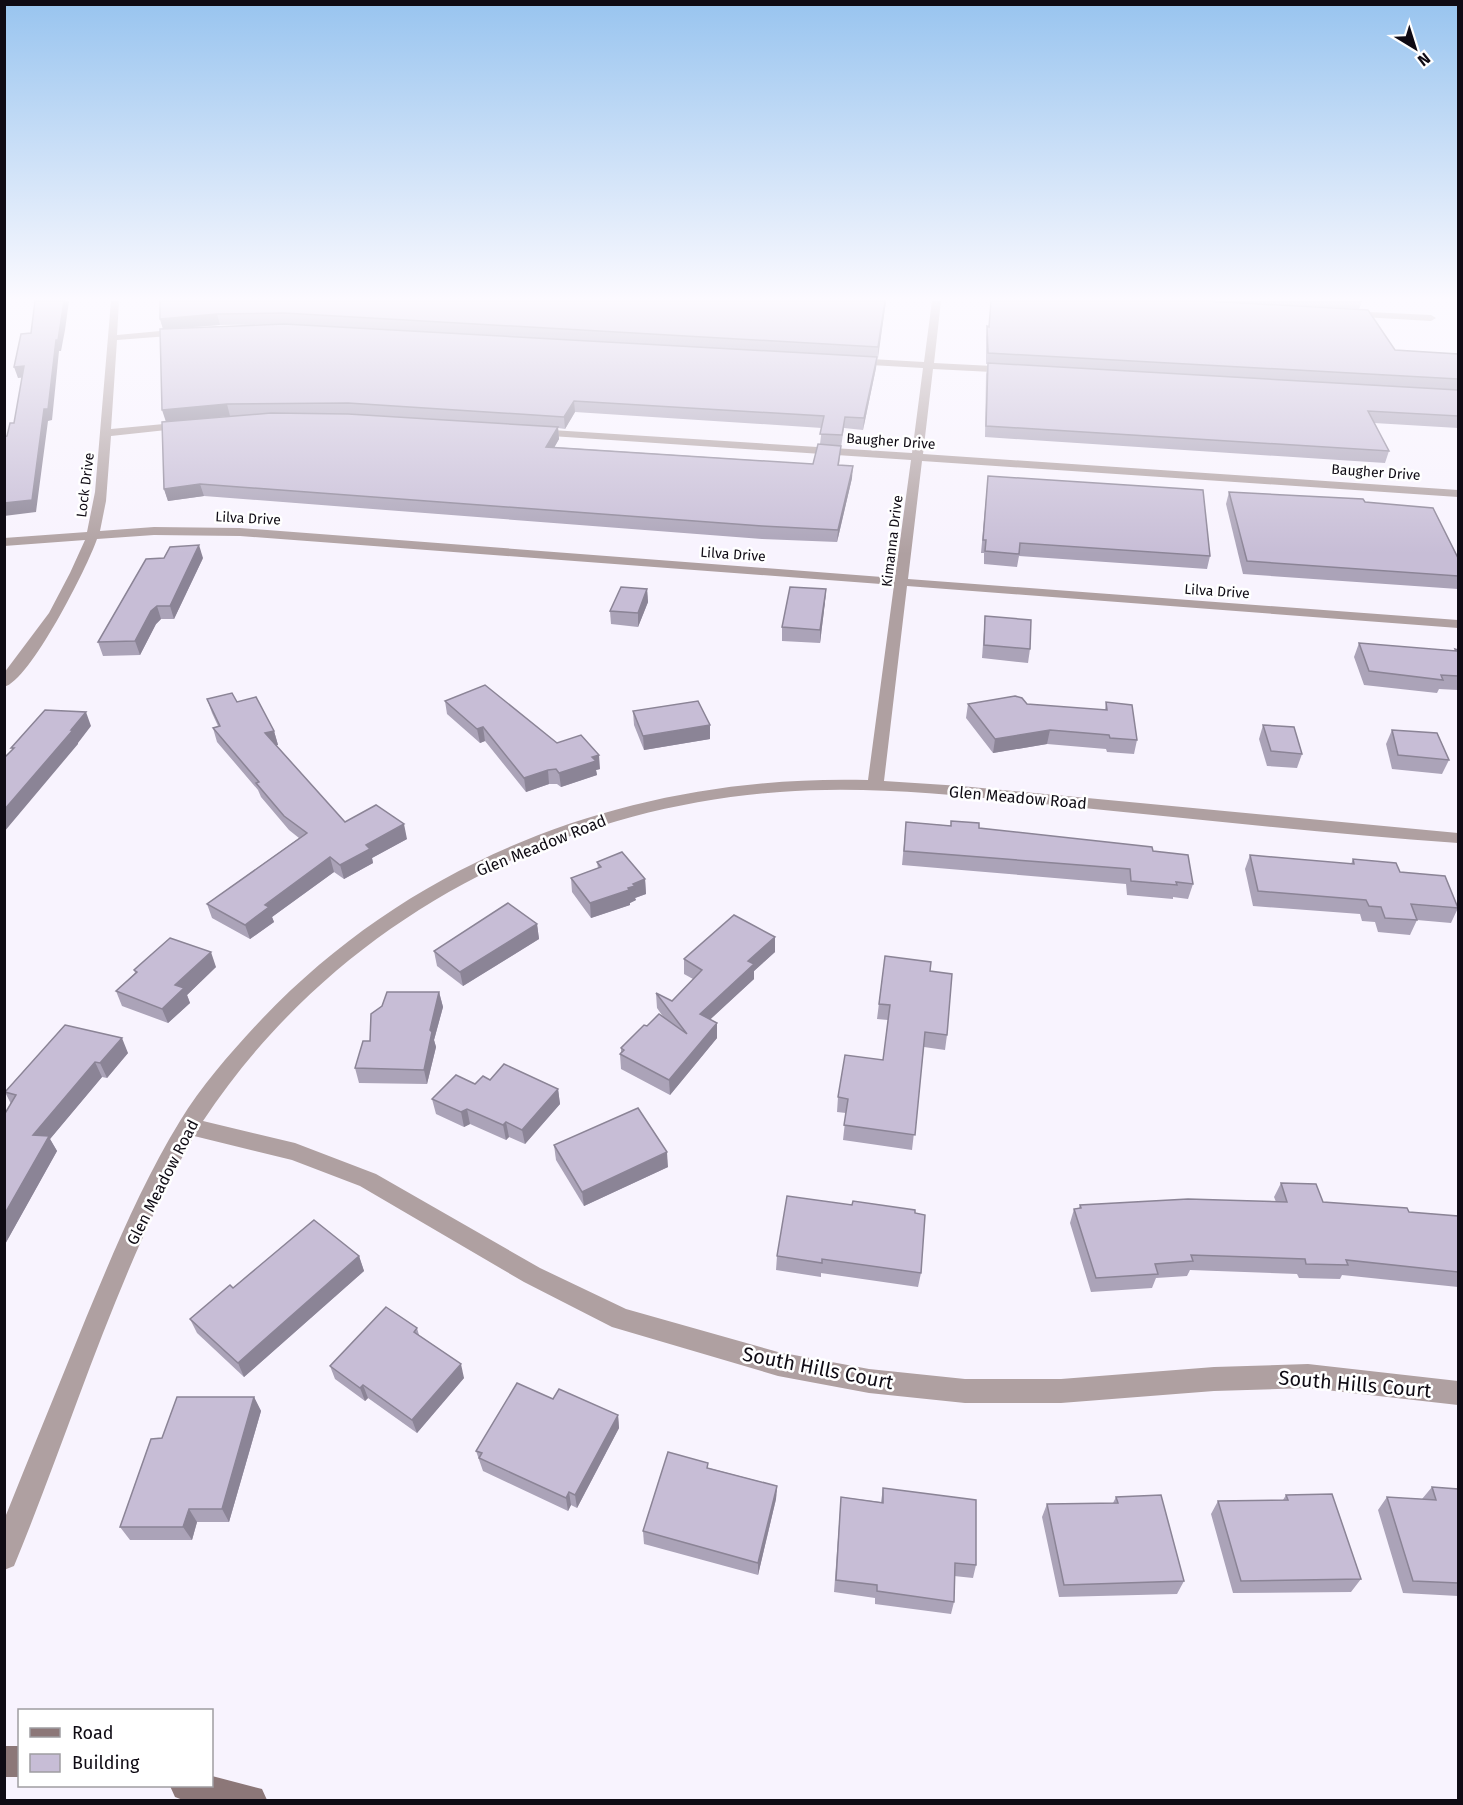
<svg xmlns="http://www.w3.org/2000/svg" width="1463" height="1805" font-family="'Fira Sans',sans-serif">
	<rect width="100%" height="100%" fill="#f8f3fe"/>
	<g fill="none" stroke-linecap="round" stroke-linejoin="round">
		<g fill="#afa0a1" fill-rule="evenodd">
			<path d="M 111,301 L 119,301 L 117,335 L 182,329 L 187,332 L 182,335 L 117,340 L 111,429 L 185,422 L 190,425 L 185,428 L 111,436 L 106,501 L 100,531 L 154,527 L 240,528 L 895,578 L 911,460 L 536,435 L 531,432 L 536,429 L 912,453 L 923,368 L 853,364 L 848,361 L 853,358 L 924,362 L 932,301 L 941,301 L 934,363 L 1012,367 L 1017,370 L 1012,373 L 933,369 L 923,454 L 1458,490 L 1458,497 L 922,461 L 908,579 L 1458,620 L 1458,628 L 907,586 L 884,781 L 961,786 L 1458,833 L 1458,843 C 1324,834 1189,818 1054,805 C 963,796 871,785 780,792 C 548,809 332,926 203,1121 L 295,1143 L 376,1174 L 540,1268 L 626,1309 L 778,1352 L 869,1369 L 965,1379 L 1061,1379 L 1214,1367 L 1308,1364 L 1458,1381 L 1458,1405 L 1308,1388 L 1214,1391 L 1061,1403 L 965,1403 L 869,1393 L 778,1376 L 612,1327 L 524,1282 L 360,1186 L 292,1160 L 194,1136 C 117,1271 73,1423 14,1566 L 4,1570 L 4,1520 C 31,1452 59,1385 86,1318 C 114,1251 142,1183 180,1121 C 202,1085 232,1051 261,1020 C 419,853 640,774 868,780 L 894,585 L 240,536 L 154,535 L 97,539 C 88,566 30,681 4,687 L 4,673 L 49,613 L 70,573 L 85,540 L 4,546 L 4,538 L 87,532 L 95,492 Z"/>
			<polygon points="1348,311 1431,315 1436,318 1431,321 1345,316 1345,312"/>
		</g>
		<g fill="#8c7778" fill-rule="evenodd">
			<rect x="4" y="1746" width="16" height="31"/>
			<polygon points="212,1776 262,1789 267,1800 183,1800 175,1797 170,1786 212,1786"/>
		</g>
	</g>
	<g fill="#aba3b8" fill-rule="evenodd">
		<path d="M 160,301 L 886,301 L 876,368 L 863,430 L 844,428 L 841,447 L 839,465 L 852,478 L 837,542 L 762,539 L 204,496 L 168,501 L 164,489 L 166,422 L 163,328 L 160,319 ZM 280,324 L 182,328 L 220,325 ZM 575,412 L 822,428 L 820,444 L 813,464 L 554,447 L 559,439 L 558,428 L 565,429 ZM 230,416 L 236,416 L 172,421 Z"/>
		<polygon points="991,301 1205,301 1395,350 1458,354 1458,428 1374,423 1389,451 1385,463 985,437 986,374 988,364 986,364 986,337 987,326 989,326"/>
		<polygon points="1209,301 1362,301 1359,309"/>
		<polygon points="988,476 1210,556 1207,569 1019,556 1017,567 984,564 984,553 981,553"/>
		<polygon points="1229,492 1365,502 1458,558 1458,589 1243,574 1226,504"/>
		<polygon points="203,558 174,619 161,619 156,624 140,655 103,656 98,642"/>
		<polygon points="647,589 648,602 638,627 611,624 610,611"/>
		<polygon points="826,589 825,602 820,643 782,641 782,627"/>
		<polygon points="985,616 1030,649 1028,663 982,658"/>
		<polygon points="1359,643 1454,651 1455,649 1458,650 1458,690 1439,689 1437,693 1364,685 1354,657"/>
		<polygon points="207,699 237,702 274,731 278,745 276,745 345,822 407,839 372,858 373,863 344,879 334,872 272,917 274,922 250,939 212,918 207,904 299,838 289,830 261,797 258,790 217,742 213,728 218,726 212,713"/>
		<polygon points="445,701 557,743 600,769 596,770 597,775 561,787 557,784 549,784 526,792 485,741 480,743 447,714"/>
		<polygon points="1106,702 1137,740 1134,754 1107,752 1106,749 1047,744 993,753 966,718 968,704 1027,704 1105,710"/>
		<polygon points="633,711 710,725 710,739 644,750 634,725"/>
		<polygon points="1263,725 1302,754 1297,768 1267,766 1259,739"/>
		<polygon points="1392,730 1449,760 1442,774 1392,769 1386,744"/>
		<polygon points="906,822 979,828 1153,851 1193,884 1188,899 1173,897 1173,899 1127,895 1126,884 902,865"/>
		<polygon points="1250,855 1351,864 1353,859 1400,872 1458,908 1451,923 1417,920 1410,935 1378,932 1375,922 1362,921 1360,914 1253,906 1245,869"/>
		<polygon points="597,862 645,879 646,894 635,898 636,900 630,903 630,905 591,918 572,892 571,878 598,868"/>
		<polygon points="537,924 539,939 463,986 437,966 434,951"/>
		<polygon points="775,937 775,952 754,971 754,979 710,1019 717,1038 670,1095 621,1069 620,1054 621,1052 621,1048 647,1026 664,1018 657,1008 656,993 672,1001 693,979 684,974 684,959"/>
		<polygon points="885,956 930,971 947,1035 945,1050 924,1047 912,1150 843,1140 846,1113 837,1112 838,1097 883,1060 888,1020 877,1019"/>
		<polygon points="216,967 187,995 190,1003 168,1023 122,1006 116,991 135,973 134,970"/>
		<polygon points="439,992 443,1007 434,1040 436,1047 427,1084 359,1083 355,1068 370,1041"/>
		<polygon points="65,1025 128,1053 107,1078 102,1077 50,1139 57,1151 4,1246 4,1115 11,1104 5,1092"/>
		<polygon points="490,1080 558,1089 560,1104 525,1144 509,1137 506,1140 470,1124 464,1127 436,1114 432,1099 475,1084"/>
		<polygon points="554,1145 668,1167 584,1206 556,1160"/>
		<polygon points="1281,1183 1323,1202 1409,1212 1458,1216 1458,1287 1342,1275 1340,1279 1299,1278 1297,1274 1190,1270 1187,1276 1156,1278 1152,1288 1091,1292 1070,1223 1074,1209 1079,1208 1080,1205 1276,1202 1274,1197"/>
		<polygon points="915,1213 921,1273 918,1287 821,1273 821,1277 776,1270 777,1256"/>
		<polygon points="359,1256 364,1271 244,1377 197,1333 190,1319 233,1288"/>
		<polygon points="417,1328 419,1335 464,1378 417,1433 368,1398 365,1401 335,1379 330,1366"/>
		<polygon points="254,1397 261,1411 229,1522 197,1522 192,1540 130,1540 120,1527 162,1438"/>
		<polygon points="553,1399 618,1415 619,1428 577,1508 571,1505 568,1511 483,1471 476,1451"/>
		<polygon points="709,1468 777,1486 776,1499 758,1575 644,1544 643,1531"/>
		<polygon points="1432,1487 1458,1489 1458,1596 1403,1593 1378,1510 1387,1497 1422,1499"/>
		<polygon points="883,1488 976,1565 973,1578 954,1576 954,1602 951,1614 875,1604 875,1598 834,1592 841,1497 881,1502"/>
		<polygon points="1286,1495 1361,1579 1351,1592 1233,1593 1211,1514 1218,1501 1283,1500"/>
		<polygon points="1116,1497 1184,1581 1177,1594 1059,1597 1042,1517 1047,1504 1113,1503"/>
	</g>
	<g fill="#8b8496">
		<polygon points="64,301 69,301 65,330 61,351 59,351 52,420 48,421 36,512 4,516 4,503 44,409 56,340"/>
		<polygon points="885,301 886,301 878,358 878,347"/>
		<polygon points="217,314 220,325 163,329 160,319"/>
		<polygon points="877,357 876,368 863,430 864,418"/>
		<polygon points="24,366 28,377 18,378 14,367"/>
		<polygon points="574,401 575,412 565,429 564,417"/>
		<polygon points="227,404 230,416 166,422 162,410"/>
		<polygon points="558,427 559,439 548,459 546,447"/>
		<polygon points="853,466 852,478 837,542 838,530"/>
		<polygon points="200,484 204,496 168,501 164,489"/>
		<polygon points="199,545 203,558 174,619 170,606"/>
		<polygon points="647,589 648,602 638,627 638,613"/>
		<polygon points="826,589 825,602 820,643 820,630"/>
		<polygon points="157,606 161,619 156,624 140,655 135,641 151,611"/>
		<polygon points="86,712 91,726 78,743 78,744 4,832 4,810"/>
		<polygon points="710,725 710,739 644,750 643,736"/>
		<polygon points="483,727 485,741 480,743 477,729"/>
		<polygon points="1050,730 1047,744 993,753 995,739"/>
		<polygon points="274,731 278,745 269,747 265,733"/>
		<polygon points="599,755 600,769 596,770 597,775 561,787 559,773 592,757"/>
		<polygon points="548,770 549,784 526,792 524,778"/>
		<polygon points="404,824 407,839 372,858 373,863 344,879 340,865 366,845"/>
		<polygon points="330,857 334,872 272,917 274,922 250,939 245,925 265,905"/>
		<polygon points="645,879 646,894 635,898 636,900 630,903 630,905 591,918 590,903"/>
		<polygon points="537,924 539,939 463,986 460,972"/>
		<polygon points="775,937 775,952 754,971 754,979 700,1029 700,1014 748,961"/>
		<polygon points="211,952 216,967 187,995 190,1003 168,1023 162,1009 175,985"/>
		<polygon points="439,992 443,1007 434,1040 436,1047 427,1084 424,1070 430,1030"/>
		<polygon points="717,1023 717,1038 670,1095 669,1080"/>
		<polygon points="122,1038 128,1053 107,1078 100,1063"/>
		<polygon points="95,1062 102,1077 50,1139 57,1151 4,1246 4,1215 33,1135"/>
		<polygon points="558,1089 560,1104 525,1144 522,1130"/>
		<polygon points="467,1109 470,1124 464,1127 461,1112"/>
		<polygon points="506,1122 509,1137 506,1140 503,1125"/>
		<polygon points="667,1152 668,1167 584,1206 582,1192"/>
		<polygon points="359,1256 364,1271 244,1377 238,1363"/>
		<polygon points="461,1364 464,1378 417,1433 412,1420"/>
		<polygon points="363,1385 368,1398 365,1401 360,1388"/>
		<polygon points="254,1397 261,1411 229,1522 222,1509"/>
		<polygon points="618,1415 619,1428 577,1508 575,1495"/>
		<polygon points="777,1486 776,1499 758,1575 758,1563"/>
		<polygon points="569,1492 571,1505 568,1511 566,1498"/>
		<polygon points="189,1509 197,1522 192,1540 183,1527"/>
	</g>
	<g fill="#c7bdd6" stroke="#8b8496" stroke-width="1.5">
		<polygon points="35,301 64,301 58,340 56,340 48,409 44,409 32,500 4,503 4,437 7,436 10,423 14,423 24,366 14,367 21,334 31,333"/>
		<polygon points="160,301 885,301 878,347 284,313 217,314 160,319"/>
		<polygon points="991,301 1204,301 1368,310 1395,350 1458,354 1458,379 988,353 987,326 989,327"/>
		<polygon points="284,324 877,357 864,418 845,417 842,435 820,434 824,416 574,401 564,417 348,403 227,404 162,410 160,329"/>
		<polygon points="988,363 1458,390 1458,416 1368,411 1389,451 986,426"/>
		<polygon points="271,413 348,414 558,427 546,447 813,464 818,444 841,446 838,465 853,466 838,530 762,526 200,484 164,489 162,422"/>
		<polygon points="988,476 1203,490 1210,556 1020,543 1019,554 985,551 986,540 983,540"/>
		<polygon points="1229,492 1363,499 1365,502 1433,508 1458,558 1458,576 1247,561"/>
		<polygon points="199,545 170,606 157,606 151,611 135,641 98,642 146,559 164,558 170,547"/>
		<polygon points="621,587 647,589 638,613 610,611"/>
		<polygon points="790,587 826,589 820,630 782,627"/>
		<polygon points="985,616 1031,620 1030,649 984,645"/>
		<polygon points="1359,643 1456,651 1455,649 1458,650 1458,676 1441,675 1443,680 1369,671"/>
		<polygon points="485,685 557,743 581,735 599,755 592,757 596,761 559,773 556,769 548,770 524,778 483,727 477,729 445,701"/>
		<polygon points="232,693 237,702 256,697 274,731 265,733 345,822 376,805 404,824 366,845 370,849 340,865 330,857 265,905 269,907 245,925 207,904 307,833 284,816 256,783 259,782 213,728 220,726 207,699"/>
		<polygon points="1015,696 1022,698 1027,704 1107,710 1106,702 1132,705 1137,740 1110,738 1109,735 1050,730 995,739 968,704"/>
		<polygon points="698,701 710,725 643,736 633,711"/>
		<polygon points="45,710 86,712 71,730 73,730 4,810 4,758 14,748 11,748"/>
		<polygon points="1263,725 1294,727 1302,754 1271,751"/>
		<polygon points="1392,730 1437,733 1449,760 1398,755"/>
		<polygon points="951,821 979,823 979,828 1152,847 1153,851 1188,855 1193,884 1176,882 1177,885 1131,881 1130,869 904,851 906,822 951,826"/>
		<polygon points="622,852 645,879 633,884 635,886 628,888 629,890 590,903 571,878 601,867 597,862"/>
		<polygon points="1250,855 1354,864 1353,859 1396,863 1400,872 1445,876 1458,908 1411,904 1417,920 1385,918 1381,907 1369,906 1366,900 1258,891"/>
		<polygon points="508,903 537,924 460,972 434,951"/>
		<polygon points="734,915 775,937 748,961 754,964 700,1014 717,1023 669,1080 620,1054 624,1050 621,1048 644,1025 647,1026 659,1014 687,1034 656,993 672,1001 702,970 684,959"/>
		<polygon points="170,938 211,952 175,985 184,988 162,1009 116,991 137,972 134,970"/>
		<polygon points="885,956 931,962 930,971 952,974 947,1035 925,1032 915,1135 844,1125 848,1099 838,1097 845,1055 883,1060 890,1005 879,1004"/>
		<polygon points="387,992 439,992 430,1030 432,1032 424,1070 355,1068 363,1041 370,1041 371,1014 382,1006"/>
		<polygon points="65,1025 122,1038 100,1063 95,1062 33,1135 49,1136 4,1215 4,1115 16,1095 5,1092"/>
		<polygon points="504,1064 558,1089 522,1130 506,1122 503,1125 467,1109 461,1112 432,1099 456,1075 475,1084 483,1076 490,1080"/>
		<polygon points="638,1108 667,1152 582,1192 554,1145"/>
		<polygon points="1281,1183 1316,1184 1323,1202 1407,1208 1409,1212 1458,1216 1458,1272 1346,1260 1348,1265 1306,1264 1305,1259 1191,1255 1193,1261 1155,1264 1158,1274 1096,1278 1074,1209 1081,1208 1080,1205 1188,1199 1287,1202"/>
		<polygon points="787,1196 852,1205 853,1201 915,1210 915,1213 925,1215 921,1273 822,1259 822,1263 777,1256"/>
		<polygon points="314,1220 359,1256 238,1363 190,1319 230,1285 233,1288"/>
		<polygon points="386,1307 417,1328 414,1332 461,1364 412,1420 363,1385 360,1388 330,1366"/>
		<polygon points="517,1383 553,1399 559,1389 618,1415 575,1495 569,1492 566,1498 479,1458 482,1453 476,1451"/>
		<polygon points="177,1397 254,1397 222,1509 189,1509 183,1527 120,1527 151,1439 162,1438"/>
		<polygon points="668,1452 708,1463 707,1468 777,1486 758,1563 643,1531"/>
		<polygon points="1432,1487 1458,1489 1458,1583 1413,1581 1387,1497 1436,1500"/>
		<polygon points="883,1488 976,1500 976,1565 955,1563 954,1602 877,1591 877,1585 836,1580 841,1497 883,1503"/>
		<polygon points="1332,1494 1361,1579 1241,1581 1218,1501 1288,1500 1286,1495"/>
		<polygon points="1161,1495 1184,1581 1064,1585 1047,1504 1118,1503 1116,1497"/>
	</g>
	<linearGradient id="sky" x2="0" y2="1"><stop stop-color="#98c4ef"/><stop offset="0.54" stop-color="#fcfaff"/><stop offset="1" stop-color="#fcfaff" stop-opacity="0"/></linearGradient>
	<rect width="1463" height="554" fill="url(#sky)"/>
	<g text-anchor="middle" stroke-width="5" stroke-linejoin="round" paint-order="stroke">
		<g font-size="14" fill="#0f0b14" stroke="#fff">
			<text transform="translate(891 441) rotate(4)" y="5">Baugher Drive</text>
			<text transform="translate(1376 472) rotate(4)" y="5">Baugher Drive</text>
			<text transform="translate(85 485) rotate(-83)" y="5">Lock Drive</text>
			<text transform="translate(248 518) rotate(3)" y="5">Lilva Drive</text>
			<text transform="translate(892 541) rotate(-83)" y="5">Kimanna Drive</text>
			<text transform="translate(733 554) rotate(4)" y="5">Lilva Drive</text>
			<text transform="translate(1217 591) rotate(4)" y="5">Lilva Drive</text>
		</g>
		<g font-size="16" fill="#0f0b14" stroke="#fff">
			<text transform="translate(1018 797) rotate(5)" y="6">Glen Meadow Road</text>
			<text transform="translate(541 845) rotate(-22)" y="6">Glen Meadow Road</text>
			<text transform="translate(162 1182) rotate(-63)" y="6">Glen Meadow Road</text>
		</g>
		<g font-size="20" fill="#0f0b14" stroke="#fff">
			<text transform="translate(818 1368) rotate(11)" y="7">South Hills Court</text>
			<text transform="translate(1355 1384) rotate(5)" y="7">South Hills Court</text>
		</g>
	</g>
	<rect width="1463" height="1805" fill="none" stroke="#0f0b14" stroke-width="12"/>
	<rect x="18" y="1709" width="195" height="78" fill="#ffffff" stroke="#9f9da1" stroke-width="1.5"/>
	<rect x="30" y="1728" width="30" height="9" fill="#8c7778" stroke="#9f9da1" stroke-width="1.5"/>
	<text x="72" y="1739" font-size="18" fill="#0f0b14">Road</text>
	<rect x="30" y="1754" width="30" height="18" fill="#c7bdd6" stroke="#9f9da1" stroke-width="1.5"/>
	<text x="72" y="1769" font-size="18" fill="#0f0b14">Building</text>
	<g transform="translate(1415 48) rotate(142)" stroke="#ffffff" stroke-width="4.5" paint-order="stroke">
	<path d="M0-4.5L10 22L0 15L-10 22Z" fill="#0f0b14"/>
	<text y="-9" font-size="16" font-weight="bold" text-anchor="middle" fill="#0f0b14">N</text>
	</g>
</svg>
